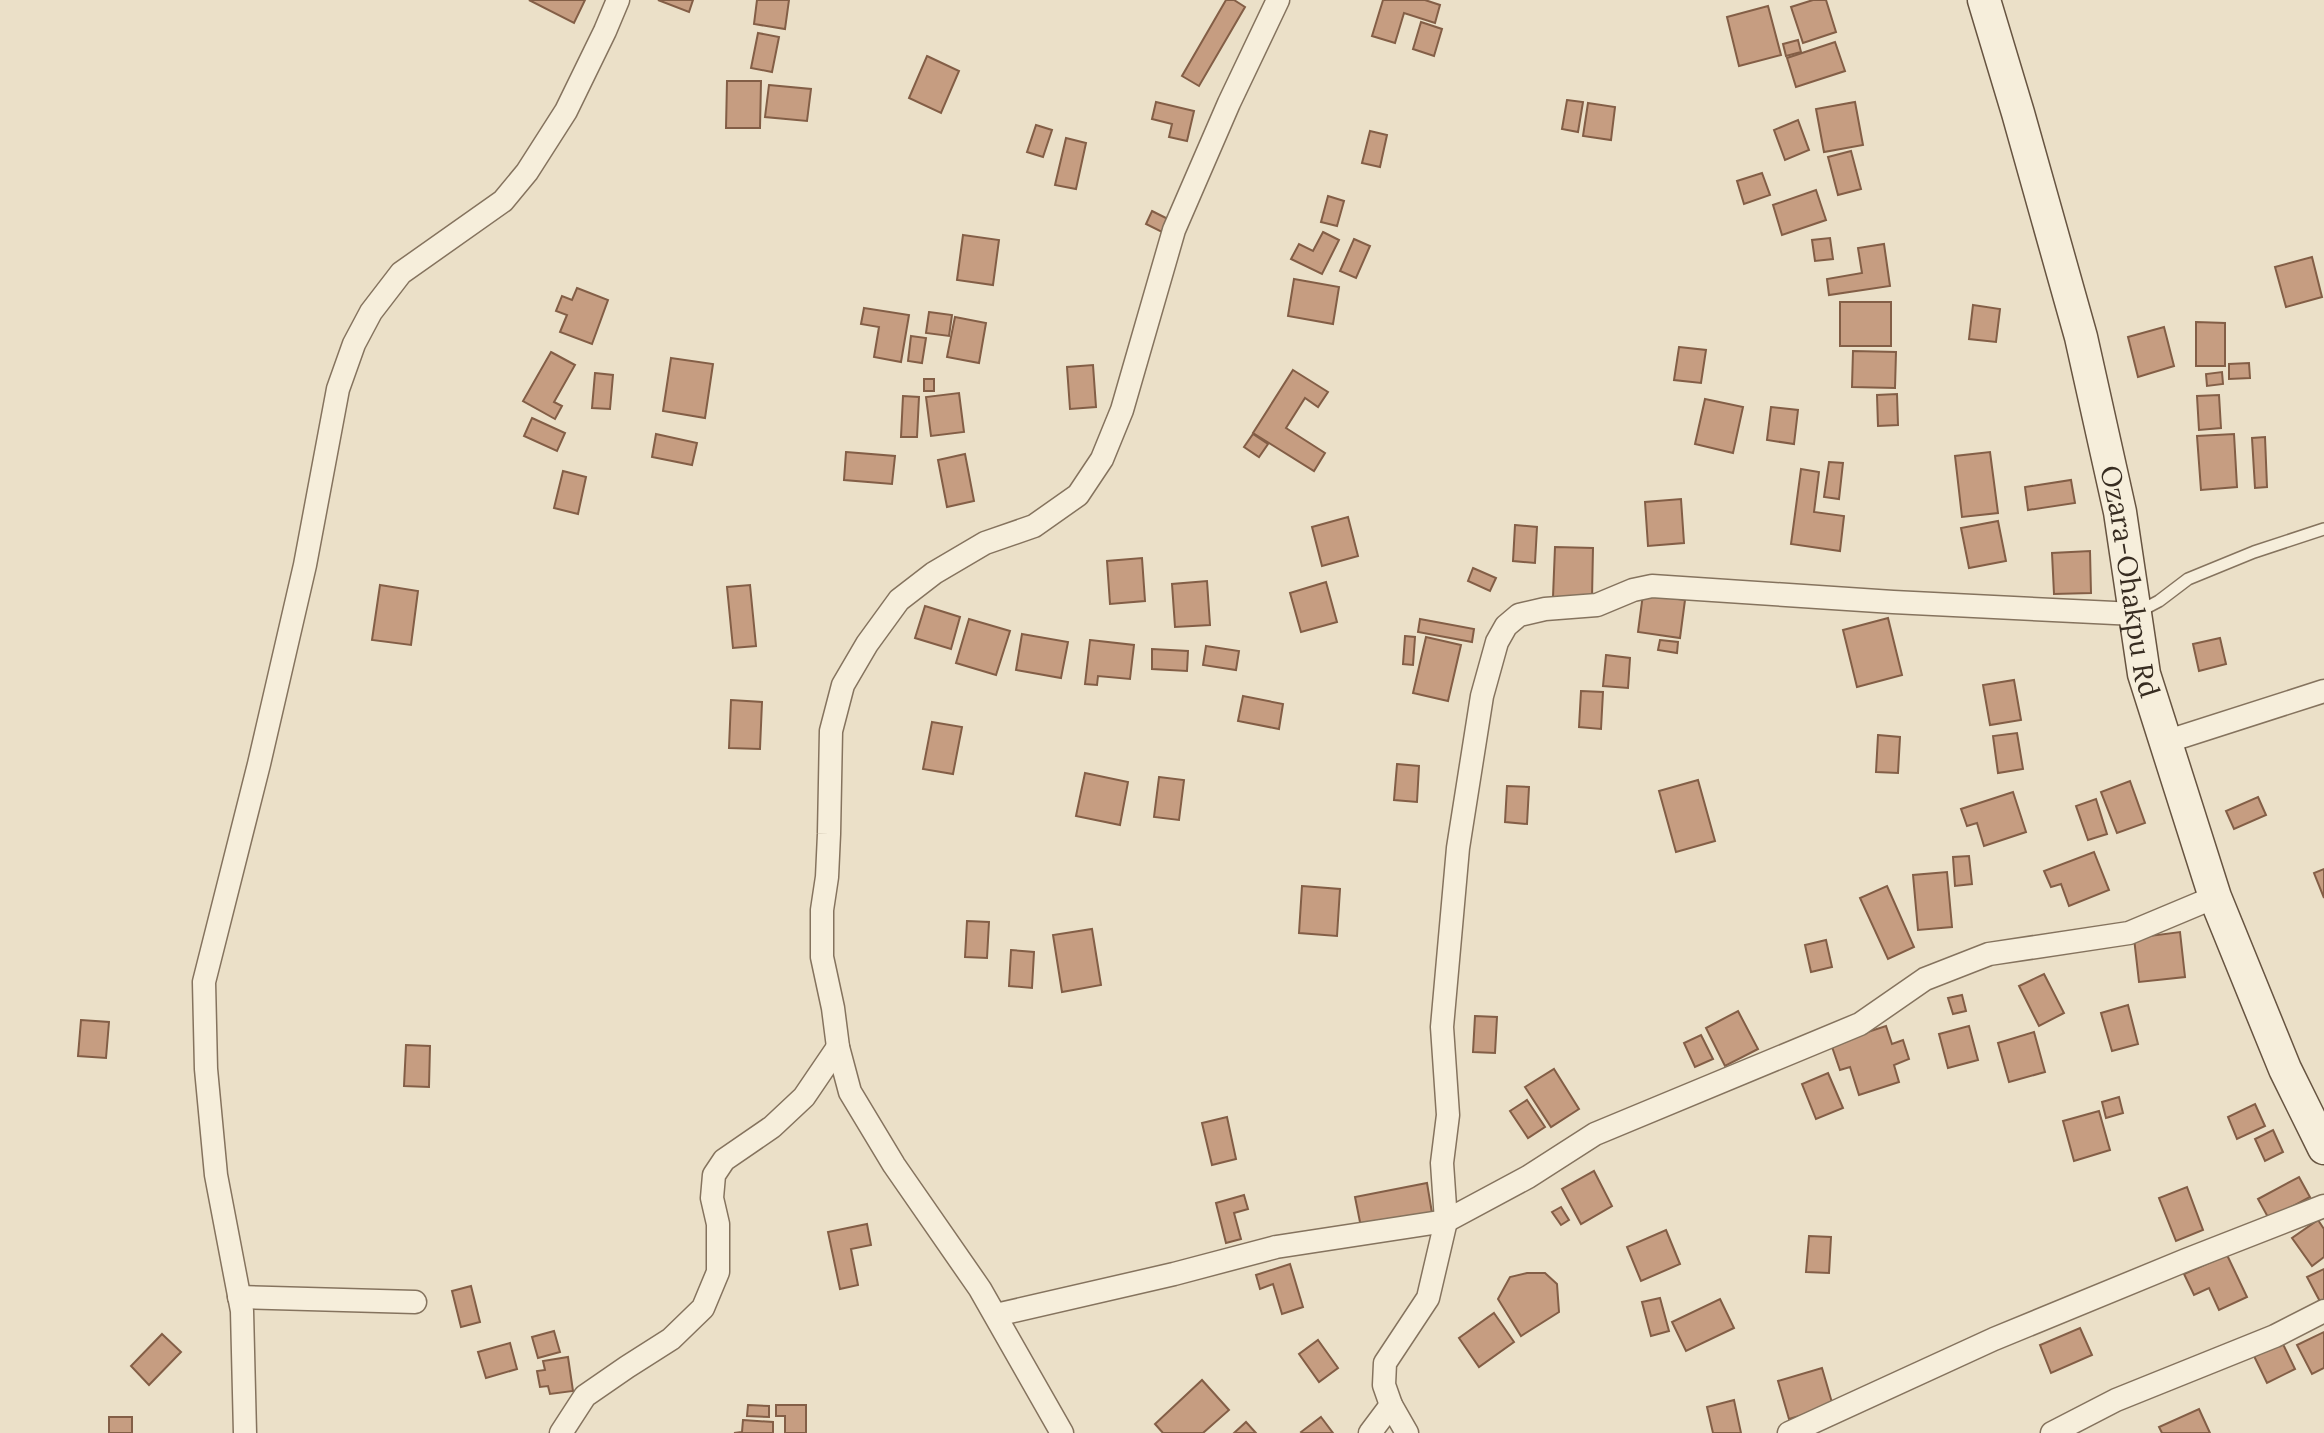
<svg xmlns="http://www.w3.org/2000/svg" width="2324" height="1433" font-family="Lora,serif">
	<rect width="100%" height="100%" fill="#ebe0c8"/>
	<g fill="#c69d81" stroke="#835e46" stroke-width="2">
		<polygon points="529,0 585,0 574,23"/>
		<polygon points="658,0 693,0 689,12"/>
		<polygon points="757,0 789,0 785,29 754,24"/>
		<polygon points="1226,0 1234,0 1245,7 1199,86 1182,76"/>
		<polygon points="1383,0 1425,0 1440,5 1435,23 1404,13 1395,43 1372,36"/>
		<polygon points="1813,0 1826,0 1836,32 1803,43 1791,7"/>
		<polygon points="1768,6 1781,55 1739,66 1727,17"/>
		<polygon points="1421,22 1442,29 1434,56 1413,49"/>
		<polygon points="758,33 779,37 772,72 751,68"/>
		<polygon points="1798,40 1801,52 1786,56 1783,44"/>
		<polygon points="1835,42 1845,71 1796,87 1787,58"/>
		<polygon points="927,56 959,71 941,113 909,98"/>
		<polygon points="727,81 761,81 760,128 726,128"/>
		<polygon points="769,85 811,89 807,121 765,117"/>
		<polygon points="1567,100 1583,102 1578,132 1562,129"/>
		<polygon points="1156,102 1194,111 1187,141 1169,137 1172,124 1152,119"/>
		<polygon points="1855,102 1863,145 1824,152 1816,109"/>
		<polygon points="1588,103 1615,107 1611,140 1583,136"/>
		<polygon points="1798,120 1809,150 1785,160 1774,130"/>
		<polygon points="1036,125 1052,130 1043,157 1027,152"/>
		<polygon points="1370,131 1387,135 1380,167 1362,163"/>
		<polygon points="1066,138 1086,143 1076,189 1055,185"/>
		<polygon points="1851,151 1861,189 1838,195 1828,157"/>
		<polygon points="1762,173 1770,195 1744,204 1737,181"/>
		<polygon points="1816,190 1826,220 1782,235 1773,205"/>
		<polygon points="1328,196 1344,201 1337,226 1321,222"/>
		<polygon points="1152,211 1168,219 1162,232 1146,224"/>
		<polygon points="1323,232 1339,240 1322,274 1291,259 1299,244 1313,251"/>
		<polygon points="963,235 999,240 993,285 957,280"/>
		<polygon points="1830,238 1833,259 1815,261 1812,240"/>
		<polygon points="1354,239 1370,246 1356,278 1340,271"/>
		<polygon points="1884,244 1890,286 1829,295 1827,279 1862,273 1858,248"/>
		<polygon points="2312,257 2322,297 2286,307 2275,267"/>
		<polygon points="1294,279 1339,287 1333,324 1288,316"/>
		<polygon points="577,288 608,300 592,344 560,332 567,315 556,311 562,296 572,300"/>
		<rect x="1840" y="302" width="51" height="44"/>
		<polygon points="1973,305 2000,309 1996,342 1969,339"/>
		<polygon points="864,308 909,315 901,362 874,357 879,327 861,324"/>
		<polygon points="929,312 952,315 949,336 926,333"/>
		<polygon points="955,317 986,323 979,363 947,357"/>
		<polygon points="2196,322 2225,323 2225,366 2196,366"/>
		<polygon points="2164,327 2174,366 2138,377 2128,337"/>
		<polygon points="911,336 926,338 922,363 908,361"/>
		<polygon points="1679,347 1706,350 1701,383 1674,380"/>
		<polygon points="1853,351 1896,352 1895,388 1852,387"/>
		<polygon points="551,352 575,365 554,402 562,406 555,419 523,401"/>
		<polygon points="671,358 713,364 705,418 663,411"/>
		<polygon points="2249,363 2250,378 2229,379 2229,364"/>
		<polygon points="1093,365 1096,407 1070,409 1067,367"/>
		<polygon points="1293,370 1328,392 1318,407 1305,398 1286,428 1325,453 1314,471 1253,433"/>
		<polygon points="2222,372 2223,384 2207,386 2206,374"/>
		<polygon points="595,373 613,375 610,409 592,408"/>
		<rect x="924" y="379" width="10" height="12"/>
		<polygon points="959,393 964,432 931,436 926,397"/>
		<polygon points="1897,394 1898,425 1878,426 1877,395"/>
		<polygon points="2219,395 2221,428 2199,430 2197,396"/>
		<polygon points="903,396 919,397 917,437 901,437"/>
		<polygon points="1705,399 1743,407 1733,453 1695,444"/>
		<polygon points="1771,407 1798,410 1794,444 1767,440"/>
		<polygon points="532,418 565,433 557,451 524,436"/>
		<polygon points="656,434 697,443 692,465 652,457"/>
		<polygon points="1253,434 1268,444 1259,457 1244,447"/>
		<polygon points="2234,434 2237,487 2201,490 2197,436"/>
		<polygon points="2265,437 2267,487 2255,488 2252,438"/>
		<polygon points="846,452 895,456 892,484 844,480"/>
		<polygon points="1990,452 1998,513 1962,517 1955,456"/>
		<polygon points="965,454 974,501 947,507 938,460"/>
		<polygon points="1829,462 1843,463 1839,499 1824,497"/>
		<polygon points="1801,469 1819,472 1814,512 1844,516 1840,551 1791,544"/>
		<polygon points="563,471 586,477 578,514 554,508"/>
		<polygon points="2071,480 2075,503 2028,510 2025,487"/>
		<polygon points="1681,499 1684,543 1648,546 1645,502"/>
		<polygon points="1348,517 1358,556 1322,566 1312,527"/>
		<polygon points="1998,521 2006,561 1969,568 1961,528"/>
		<polygon points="1515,525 1537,527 1535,563 1513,561"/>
		<polygon points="1555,547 1593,548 1592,598 1553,597"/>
		<polygon points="2090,551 2091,593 2054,594 2052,553"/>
		<polygon points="1142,558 1145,601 1110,604 1107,561"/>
		<polygon points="1473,568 1496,578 1490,591 1468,581"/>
		<polygon points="1207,581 1210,625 1175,627 1172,584"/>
		<polygon points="1326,582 1337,622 1301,632 1290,593"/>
		<polygon points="380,585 418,591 411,645 372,640"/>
		<polygon points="750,585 756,646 733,648 727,587"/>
		<polygon points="1643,594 1685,600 1680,638 1638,632"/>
		<polygon points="925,606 960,617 951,649 915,638"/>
		<polygon points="1888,618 1902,675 1857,687 1843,630"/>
		<polygon points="969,619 1010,631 996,675 956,663"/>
		<polygon points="1420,619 1474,629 1472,642 1418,632"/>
		<polygon points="1022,634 1068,642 1061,678 1016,670"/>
		<polygon points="1405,636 1415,637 1413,665 1403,664"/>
		<polygon points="1426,637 1461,645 1448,701 1413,693"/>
		<polygon points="2220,638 2226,664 2199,671 2193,644"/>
		<polygon points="1090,640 1134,645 1130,679 1098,676 1097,685 1085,684"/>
		<polygon points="1660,640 1678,642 1677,653 1658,650"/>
		<polygon points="1206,646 1239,651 1236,670 1203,665"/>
		<polygon points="1152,649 1188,651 1187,671 1152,669"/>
		<polygon points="1606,655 1630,658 1628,688 1603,686"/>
		<polygon points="2014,680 2021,720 1990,725 1983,685"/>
		<polygon points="1581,691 1603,692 1601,729 1579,727"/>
		<polygon points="1243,696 1283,704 1279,729 1238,721"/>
		<polygon points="731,700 762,702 760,749 729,748"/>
		<polygon points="932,722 962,727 953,774 923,769"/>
		<polygon points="2017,733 2023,769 1998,773 1993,736"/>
		<polygon points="1878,735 1900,737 1898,773 1876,772"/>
		<polygon points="1397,764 1419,766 1417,802 1394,800"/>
		<polygon points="1085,773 1128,782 1120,825 1076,816"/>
		<polygon points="1159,777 1184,780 1179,820 1154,817"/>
		<polygon points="1698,780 1715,841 1676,852 1659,791"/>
		<polygon points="2130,781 2145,823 2117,833 2101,792"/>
		<polygon points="1507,786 1529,787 1527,824 1505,822"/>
		<polygon points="2013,792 2026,832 1984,846 1977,823 1967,826 1961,809"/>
		<polygon points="2258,797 2266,815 2234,829 2226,811"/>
		<polygon points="2096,799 2107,834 2088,840 2076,806"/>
		<polygon points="2094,852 2109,890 2069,906 2061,884 2051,887 2044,871"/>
		<polygon points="1969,856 1972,884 1955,886 1953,857"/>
		<polygon points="2324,869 2324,898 2314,873"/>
		<polygon points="1947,872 1952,927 1918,930 1913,875"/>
		<polygon points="1302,886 1340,889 1337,936 1299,933"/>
		<polygon points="1887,886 1914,947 1888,959 1860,898"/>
		<polygon points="967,921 989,922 987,958 965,957"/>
		<polygon points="1092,929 1101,985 1062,992 1053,935"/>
		<polygon points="2180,932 2185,977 2139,982 2134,938"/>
		<polygon points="1826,940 1832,967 1811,972 1805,945"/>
		<polygon points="1011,950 1034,952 1032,988 1009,986"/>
		<polygon points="2044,974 2064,1013 2039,1026 2019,986"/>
		<polygon points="1962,995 1966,1011 1953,1014 1948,998"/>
		<polygon points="2128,1005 2138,1044 2112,1051 2101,1013"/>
		<polygon points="1738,1011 1758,1049 1725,1066 1706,1028"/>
		<polygon points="1475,1016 1497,1017 1495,1053 1473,1052"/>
		<polygon points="81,1020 109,1022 106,1058 78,1056"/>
		<polygon points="1886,1026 1892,1044 1903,1040 1909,1059 1894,1065 1899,1082 1859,1095 1850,1067 1840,1070 1831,1044"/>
		<polygon points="1969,1026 1978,1060 1948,1068 1939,1034"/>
		<polygon points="2034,1032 2045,1072 2009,1082 1998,1043"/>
		<polygon points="1701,1035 1713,1059 1695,1067 1684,1043"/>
		<polygon points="406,1045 430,1046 429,1087 404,1086"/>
		<polygon points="1554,1069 1579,1109 1551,1127 1525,1087"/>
		<polygon points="1828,1073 1843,1108 1816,1119 1802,1084"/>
		<polygon points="2119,1097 2123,1113 2106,1118 2102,1102"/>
		<polygon points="1527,1100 1545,1127 1528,1138 1510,1111"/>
		<polygon points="2255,1104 2265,1126 2237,1139 2228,1117"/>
		<polygon points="2099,1111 2110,1150 2074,1161 2063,1121"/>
		<polygon points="1227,1117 1236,1159 1212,1165 1202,1123"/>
		<polygon points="2273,1130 2283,1152 2265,1161 2255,1139"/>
		<polygon points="1594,1171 1612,1206 1581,1224 1562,1189"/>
		<polygon points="2299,1177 2310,1197 2269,1219 2258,1199"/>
		<polygon points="1427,1183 1432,1213 1361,1227 1355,1197"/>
		<polygon points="2187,1187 2203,1230 2176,1241 2159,1198"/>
		<polygon points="1244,1195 1248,1209 1234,1213 1241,1239 1226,1243 1216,1203"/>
		<polygon points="1561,1207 1569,1220 1561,1225 1552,1212"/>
		<polygon points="2318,1220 2324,1229 2324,1257 2312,1266 2292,1238"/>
		<polygon points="867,1224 871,1245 851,1249 858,1285 840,1289 828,1232"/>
		<polygon points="1666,1230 1680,1264 1641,1281 1627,1247"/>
		<polygon points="1809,1236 1831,1237 1829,1273 1806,1272"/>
		<polygon points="2227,1255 2247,1297 2219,1310 2209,1288 2194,1295 2184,1274"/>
		<polygon points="1290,1264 1303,1307 1282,1314 1273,1284 1260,1289 1256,1275"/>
		<polygon points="2324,1269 2324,1309 2307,1277"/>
		<polygon points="1527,1273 1545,1273 1557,1284 1559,1312 1521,1336 1498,1299 1510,1277"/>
		<polygon points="471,1286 480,1322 461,1327 452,1291"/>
		<polygon points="1660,1298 1669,1331 1651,1336 1642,1302"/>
		<polygon points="1720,1299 1734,1328 1686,1351 1672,1322"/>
		<polygon points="1494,1313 1514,1342 1479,1367 1459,1338"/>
		<polygon points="2080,1328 2092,1355 2051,1373 2040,1345"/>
		<polygon points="554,1331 560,1352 538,1358 532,1337"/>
		<polygon points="2324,1332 2324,1368 2312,1374 2297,1345"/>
		<polygon points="162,1334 181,1352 149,1385 131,1366"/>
		<polygon points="1318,1340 1338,1368 1319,1382 1299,1354"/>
		<polygon points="2281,1340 2295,1369 2267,1383 2253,1354"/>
		<polygon points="510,1343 517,1369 486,1378 478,1352"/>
		<polygon points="568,1357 573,1391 550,1394 548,1386 540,1387 537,1371 545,1370 543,1361"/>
		<polygon points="1822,1368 1833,1406 1789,1419 1778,1381"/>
		<polygon points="1202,1380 1229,1410 1203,1433 1163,1433 1155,1424"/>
		<polygon points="1734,1400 1741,1433 1713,1433 1707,1407"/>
		<polygon points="748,1405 769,1406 769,1417 747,1416"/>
		<polygon points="776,1405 806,1405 806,1433 785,1433 785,1416 776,1416"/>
		<polygon points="2199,1409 2210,1433 2162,1433 2159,1427"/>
		<rect x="109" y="1417" width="23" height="16"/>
		<polygon points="1321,1417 1333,1433 1302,1433 1301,1432"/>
		<polygon points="743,1420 773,1422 773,1433 734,1433 742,1432"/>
		<polygon points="1246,1422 1256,1433 1234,1433"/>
	</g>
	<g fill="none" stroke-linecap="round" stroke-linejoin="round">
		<defs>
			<polyline id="lane" points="2140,611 2159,601 2188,579 2254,552 2324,529"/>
			<g id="street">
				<polyline points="2165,742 2324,691"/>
				<polyline points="239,1297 415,1302"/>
				<polyline points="996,1315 1174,1274 1276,1247 1446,1221 1528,1177 1595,1134 1860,1024 1925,979 1989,954 2129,933 2215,897"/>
				<polyline points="245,1433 242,1311 216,1175 206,1069 204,982 259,764 305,565 338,389 354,344 371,312 401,273 503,201 527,172 566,111 605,31 618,0"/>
				<polyline points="561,1433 585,1396 627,1367 671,1339 703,1308 718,1272 718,1224 712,1198 714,1175 724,1160 772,1127 804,1097 838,1047"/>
				<polyline points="1062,1433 980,1289 894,1165 850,1092 838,1047 833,1008 822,957 822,910 827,877 829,834 831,731 843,685 867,644 899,600 934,573 985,543 1034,526 1078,495 1102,459 1122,410 1174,230 1229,103 1278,0"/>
				<polyline points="1370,1433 1391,1405"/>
				<polyline points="1407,1433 1391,1405 1384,1385 1385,1363 1428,1298 1446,1221 1442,1163 1448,1115 1442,1027 1458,848 1482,696 1497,642 1506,626 1519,615 1545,609 1597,605 1633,590 1652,586 1893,602 2135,614"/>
				<polyline points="1789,1433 1994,1339 2186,1260 2324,1206"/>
				<polyline points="2052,1433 2116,1400 2275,1336 2324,1311"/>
			</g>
			<g id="secondary">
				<path id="s1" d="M 1984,0 L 2018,113 L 2081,337 L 2120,512 L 2144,674 L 2215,897 L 2285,1069 L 2324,1148"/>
			</g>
		</defs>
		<use href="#lane" stroke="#85735e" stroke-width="14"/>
		<use href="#street" stroke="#85735e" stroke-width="25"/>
		<use href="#secondary" stroke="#675441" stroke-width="35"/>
		<use href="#lane" stroke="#f6eedb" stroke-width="11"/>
		<use href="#street" stroke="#f6eedb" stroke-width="22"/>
		<use href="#secondary" stroke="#f6eedb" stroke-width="32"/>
	</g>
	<g text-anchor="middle" stroke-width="6" stroke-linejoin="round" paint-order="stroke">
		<g font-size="28" fill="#372c21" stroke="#f3ebd7">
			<text dy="10" stroke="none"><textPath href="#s1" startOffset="600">Ozara-Ohakpu Rd</textPath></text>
		</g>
	</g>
</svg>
